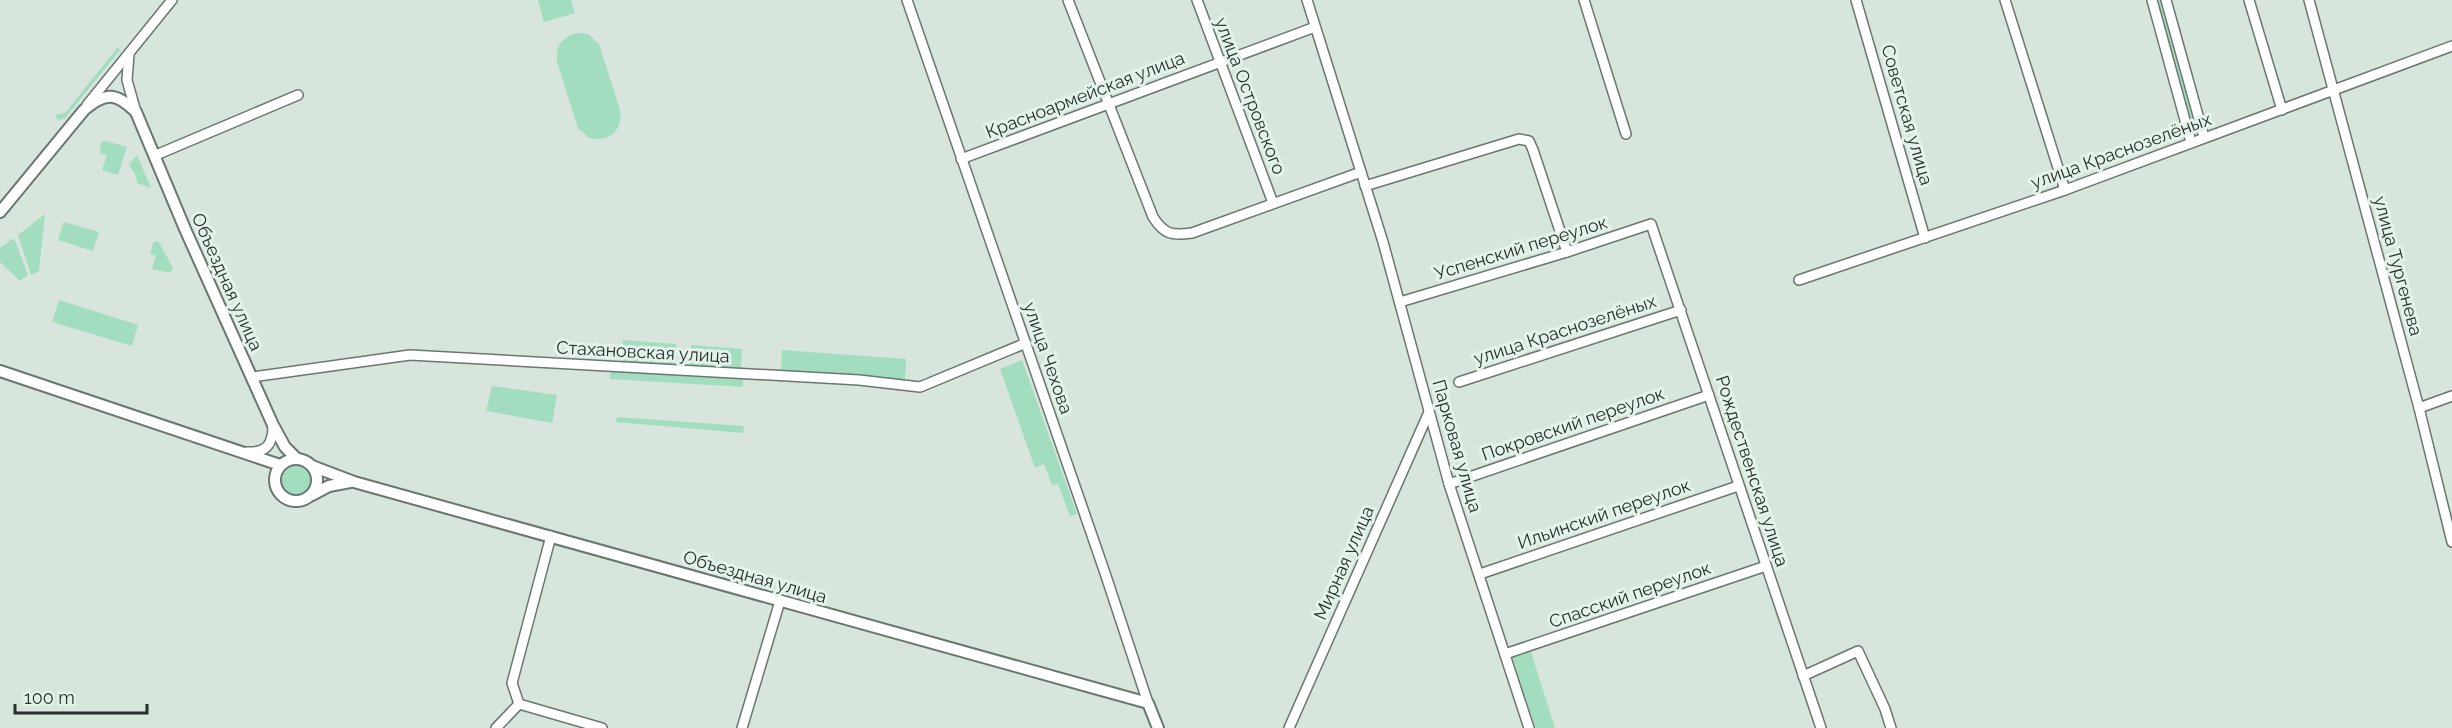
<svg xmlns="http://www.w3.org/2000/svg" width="2452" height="728" font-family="Raleway,sans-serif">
	<rect width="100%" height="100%" fill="#d7e5dd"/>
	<g fill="#a3ddbf">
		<polygon points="538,0 571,0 575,13 544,22"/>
		<polygon points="2155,0 2163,0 2198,126 2190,129"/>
		<path d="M 577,33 L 588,34 L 599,44 L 620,110 C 624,130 608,143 589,138 L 578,128 L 557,62 C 555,46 562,37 577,33 Z"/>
		<polygon points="118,47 120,50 65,118 58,120 55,115 65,113"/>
		<polygon points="106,141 127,147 118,175 102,170 107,155 100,154 101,142"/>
		<polygon points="137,155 151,188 137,183 136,176 129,165"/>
		<polygon points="45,214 39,271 31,275 18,235"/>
		<polygon points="64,222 99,232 93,251 58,240"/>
		<polygon points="14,238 28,275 20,281 0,262 0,248"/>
		<polygon points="156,241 159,242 173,268 171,273 152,269 156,256 150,254 153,243"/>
		<polygon points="59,300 138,325 132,346 52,322"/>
		<polygon points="623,340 676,344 675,365 622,361"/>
		<polygon points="691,345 742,349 741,369 689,365"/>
		<polygon points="782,350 906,359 905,381 781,371"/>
		<polygon points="1022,360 1077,514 1070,516 1058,484 1052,485 1044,464 1035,468 1000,369"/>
		<polygon points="610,368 743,376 743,387 610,379"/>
		<polygon points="492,386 557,395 552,423 486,411"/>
		<polygon points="617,417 744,426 743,433 616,422"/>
		<circle cx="298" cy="480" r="16"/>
		<polygon points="1530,649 1555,728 1535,728 1512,655"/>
	</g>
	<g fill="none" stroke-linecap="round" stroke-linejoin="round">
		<defs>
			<g id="minor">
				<polyline points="907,0 1105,573 1148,703"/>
				<path d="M 1068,0 L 1153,217 C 1164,234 1171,236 1192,233 L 1361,172"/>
				<polyline points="1197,0 1273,203"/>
				<polyline points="1307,0 1383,242 1449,484 1529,728"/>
				<polyline points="1584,0 1626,134"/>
				<polyline points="1856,0 1925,238"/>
				<polyline points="2005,0 2065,190"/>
				<polyline points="2152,0 2191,142"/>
				<polyline points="2166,0 2204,137"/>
				<polyline points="2249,0 2282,110"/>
				<polyline points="2309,0 2419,408 2452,542"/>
				<polyline points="129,54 127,80 136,112"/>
				<polyline points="87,105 172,0"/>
				<polyline points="156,155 298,95"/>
				<polyline points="961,159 1315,27"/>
				<polyline points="1365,186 1519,139 1529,141 1533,150 1567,252"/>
				<polyline points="1799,280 2065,190 2452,46"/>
				<polyline points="1400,302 1567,252 1651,224 1821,728"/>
				<polyline points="252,377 410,355 859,380 920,387 1026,343"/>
				<polyline points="1459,382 1681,310"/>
				<polyline points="2419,408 2452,396"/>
				<path d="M 247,452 C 267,453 273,444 273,425"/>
				<polyline points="1449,484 1709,395"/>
				<polyline points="1480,574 1738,486"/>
				<polyline points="1505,654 1766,566"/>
				<polyline points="1803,676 1858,651 1885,709 1891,728"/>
				<polyline points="519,704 602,728"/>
				<polyline points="496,728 519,704 512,683 551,536"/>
				<polyline points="742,728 780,601"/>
				<polyline points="1289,728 1429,412"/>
			</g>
			<g id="major">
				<path d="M 0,212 L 84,110 C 106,91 117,93 136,112 L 185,229 L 273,425 L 285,447 L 297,459"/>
				<polyline points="0,371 280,465"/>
				<circle cx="296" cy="480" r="21"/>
				<polyline points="312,466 354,482 1148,703 1158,728"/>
				<polyline points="312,495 329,486 350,482"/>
			</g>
		</defs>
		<use href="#minor" stroke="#6a7770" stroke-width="12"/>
		<use href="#major" stroke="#6a7770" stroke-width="14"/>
		<use href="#minor" stroke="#fff" stroke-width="9"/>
		<use href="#major" stroke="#fff" stroke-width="10"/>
	</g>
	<g text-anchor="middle" stroke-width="6" stroke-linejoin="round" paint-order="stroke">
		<g font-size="18" fill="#292f2c" stroke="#e4f3ea">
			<text transform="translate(1085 95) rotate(-21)" y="6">Красноармейская улица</text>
			<text transform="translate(1250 96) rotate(69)" y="6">улица Островского</text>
			<text transform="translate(1907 115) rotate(74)" y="6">Советская улица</text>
			<text transform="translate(2121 151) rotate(-20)" y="6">улица Краснозелёных</text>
			<text transform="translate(1521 248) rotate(-17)" y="6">Успенский переулок</text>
			<text transform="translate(2398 266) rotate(75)" y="6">улица Тургенева</text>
			<text transform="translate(227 282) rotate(66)" y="6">Объездная улица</text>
			<text transform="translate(1565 330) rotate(-18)" y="6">улица Краснозелёных</text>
			<text transform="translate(643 352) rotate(3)" y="6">Стахановская улица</text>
			<text transform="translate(1048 358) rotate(71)" y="6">улица Чехова</text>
			<text transform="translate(1573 424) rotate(-19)" y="6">Покровский переулок</text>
			<text transform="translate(1457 446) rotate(74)" y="6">Парковая улица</text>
			<text transform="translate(1752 471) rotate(72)" y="6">Рождественская улица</text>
			<text transform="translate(1604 514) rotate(-19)" y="6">Ильинский переулок</text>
			<text transform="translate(1344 563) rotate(-66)" y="6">Мирная улица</text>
			<text transform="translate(755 577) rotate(16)" y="6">Объездная улица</text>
			<text transform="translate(1630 595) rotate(-19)" y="6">Спасский переулок</text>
		</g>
	</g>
	<path d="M15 704v9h132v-9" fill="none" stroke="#292f2c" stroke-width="3"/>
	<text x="24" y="704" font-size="18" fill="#292f2c" stroke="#e4f3ea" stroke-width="4.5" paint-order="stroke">100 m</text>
</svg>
